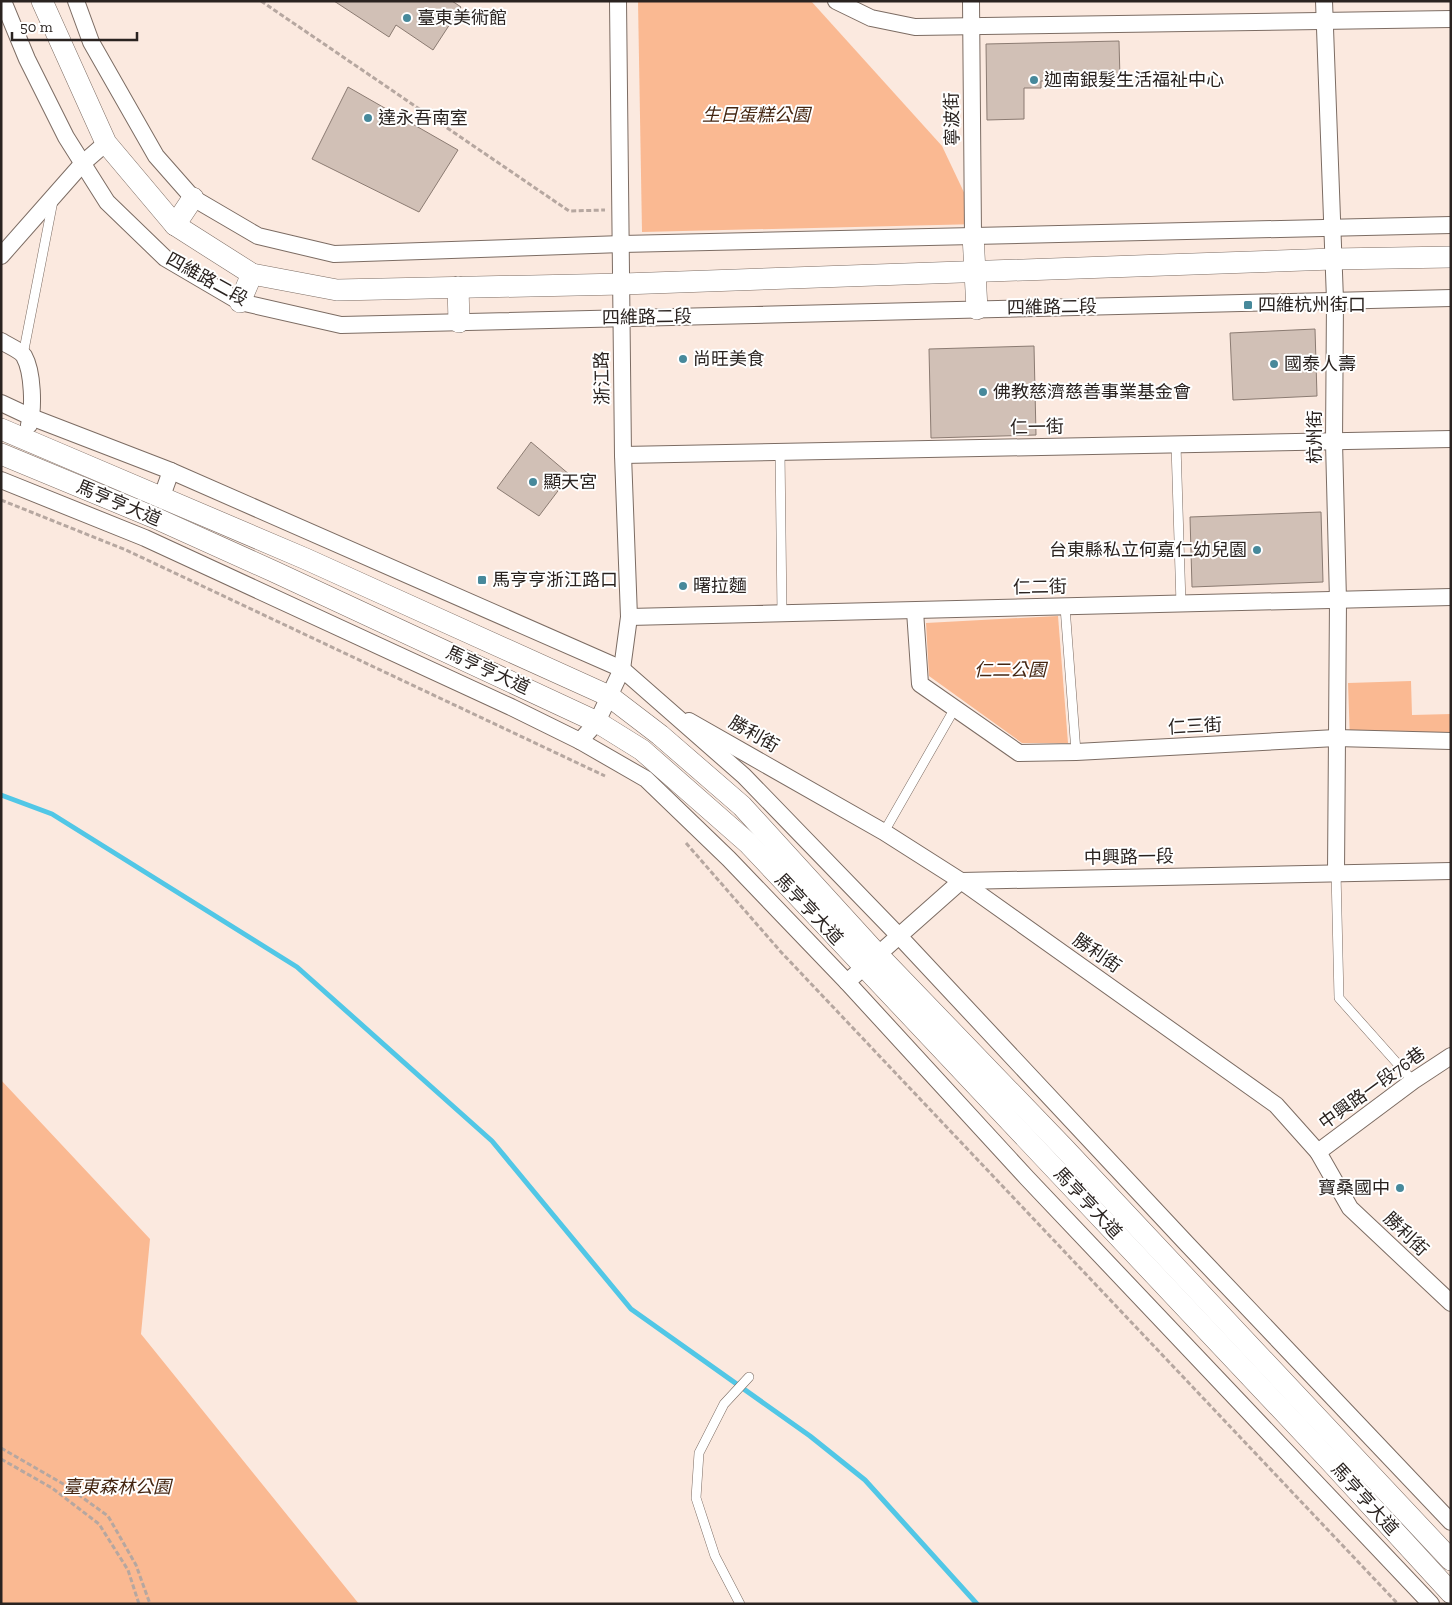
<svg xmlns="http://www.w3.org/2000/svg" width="1452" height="1605" font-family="'Zilla Slab','Noto Sans TC',serif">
	<rect width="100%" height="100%" fill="#fbe9df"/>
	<g fill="#fab992">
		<polygon points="638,1 811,1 942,146 979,224 642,232"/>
		<polygon points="1058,616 1068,743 1022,743 929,676 926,623"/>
		<polygon points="1411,681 1412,715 1451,714 1451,737 1350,741 1348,683"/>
		<polygon points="1,1080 150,1239 141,1334 359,1604 1,1604"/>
	</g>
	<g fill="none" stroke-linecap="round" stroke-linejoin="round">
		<polyline stroke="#51c7e6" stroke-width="5" points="1,795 52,814 297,967 492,1141 631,1309 810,1436 865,1480 977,1604"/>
	</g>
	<g fill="#d1c0b6" stroke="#8b7b72">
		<polygon points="334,1 452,1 461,7 433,50 396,25 389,37"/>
		<polygon points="1119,41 1120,79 1041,81 1041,88 1024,88 1024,119 987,120 986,44"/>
		<polygon points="348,87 458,150 419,212 312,159"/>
		<polygon points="1315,329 1317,396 1233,400 1230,333"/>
		<polygon points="1034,346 1036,435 931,438 929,349"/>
		<polygon points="531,442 570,475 539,516 497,488"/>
		<polygon points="1321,512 1323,582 1192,587 1190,517"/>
	</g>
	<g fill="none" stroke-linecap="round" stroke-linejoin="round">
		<defs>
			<g id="service">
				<polyline points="23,355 53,201"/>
				<polyline points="1176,445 1181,604"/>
				<polyline points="780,452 782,614"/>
				<polyline points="1065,607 1076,752"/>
				<polyline points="884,832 955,708"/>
				<polyline points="1336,872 1339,998 1413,1081"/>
				<polyline points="740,1604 715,1556 696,1498 699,1453 724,1404 749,1377"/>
			</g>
			<g id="minor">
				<polyline points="3,1 27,59 66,137 107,202 165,258 240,302 341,325 1451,298"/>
				<polyline points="76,1 91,42 156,156 193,198 258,236 334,254 622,244 1451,225"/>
				<polyline points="836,1 871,18 915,27 1451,19"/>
				<polyline points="971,1 973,235"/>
				<polyline points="1324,1 1335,300 1334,442 1338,600 1336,872"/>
				<polyline points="1,256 83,163 106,143"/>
				<path d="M 1,341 C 7,345 20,350 24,356 C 33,372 34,409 29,425"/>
				<polyline points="1,403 31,417 171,471 622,669 744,776 900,937 1188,1245 1451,1522"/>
				<polyline points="623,455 1451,439"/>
				<polyline points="1,480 145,538 511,707 580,741 646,779 729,859 847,982 1027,1178 1431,1604"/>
				<polyline points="162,496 171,471"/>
				<polyline points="915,611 920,684 1019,753 1076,752 1336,738 1451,741"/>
				<polyline points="629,617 1451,597"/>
				<polyline points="689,721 884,832 961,881 1276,1105 1318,1152 1350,1208 1451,1303"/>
				<polyline points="580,741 597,722 622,669 629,617 623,455 618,1"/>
				<polyline points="847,982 961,881 1451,871"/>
				<polyline points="1318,1152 1413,1081 1451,1056"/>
			</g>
			<g id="tertiary">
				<polyline points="42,1 106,143 175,225 252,274 337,290 623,284 1333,259 1451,257"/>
				<polyline points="175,225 193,198"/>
				<polyline points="973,235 977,309"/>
				<polyline points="458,287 459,322"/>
				<polyline points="240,302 252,274"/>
				<polyline points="1,429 306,559 609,696 660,735 742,806 878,955 1063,1147 1451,1560"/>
				<polyline points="1,454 153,517 275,572 597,722 642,750 748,843 1330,1461 1451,1593"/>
			</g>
		</defs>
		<use href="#service" stroke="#7c6c63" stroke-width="10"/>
		<use href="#minor" stroke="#7c6c63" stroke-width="18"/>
		<use href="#tertiary" stroke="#7c6c63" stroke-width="22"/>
		<g stroke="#b6a7a0" stroke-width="3" stroke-dasharray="5 2.5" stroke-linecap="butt">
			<polyline points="261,1 569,211 605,210"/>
			<polyline points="1,500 126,550 605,776"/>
			<polyline points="686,843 781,952 1398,1604"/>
			<polyline points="1,1448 65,1485 108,1516 136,1565 150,1604"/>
			<polyline points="1,1459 52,1488 99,1524 128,1570 139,1604"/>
		</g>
		<use href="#service" stroke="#fff" stroke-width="9"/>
		<use href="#minor" stroke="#fff" stroke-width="16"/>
		<use href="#tertiary" stroke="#fff" stroke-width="21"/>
	</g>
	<g fill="#47899b" stroke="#fff" stroke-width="2">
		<circle cx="407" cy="18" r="5"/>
		<circle cx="1034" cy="80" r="5"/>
		<circle cx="368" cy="118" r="5"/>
		<rect x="1243" y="300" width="10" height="10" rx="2.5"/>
		<circle cx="683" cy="359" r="5"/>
		<circle cx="1274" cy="364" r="5"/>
		<circle cx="983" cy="392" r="5"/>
		<circle cx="533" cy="482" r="5"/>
		<circle cx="1257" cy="550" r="5"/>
		<rect x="477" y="575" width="10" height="10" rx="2.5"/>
		<circle cx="683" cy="586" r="5"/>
		<circle cx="1400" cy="1188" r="5"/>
	</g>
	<g text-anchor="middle" stroke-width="4" stroke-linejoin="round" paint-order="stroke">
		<g font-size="18" fill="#2a2320" stroke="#fff" text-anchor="start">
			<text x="417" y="24">臺東美術館</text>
			<text x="1044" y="86">迦南銀髮生活福祉中心</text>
			<text x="378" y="124">達永吾南室</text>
			<text x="1258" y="311">四維杭州街口</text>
			<text x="693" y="365">尚旺美食</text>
			<text x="1284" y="370">國泰人壽</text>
			<text x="993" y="398">佛教慈濟慈善事業基金會</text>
			<text x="543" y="488">顯天宮</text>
			<text x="1247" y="556" text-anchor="end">台東縣私立何嘉仁幼兒園</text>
			<text x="492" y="586">馬亨亨浙江路口</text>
			<text x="693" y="592">曙拉麵</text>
			<text x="1390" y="1194" text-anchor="end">寶桑國中</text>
		</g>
		<g font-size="18" font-style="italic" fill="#442510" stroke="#fff">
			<text x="756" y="121">生日蛋糕公園</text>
			<text x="1010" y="676">仁二公園</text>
			<text x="117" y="1493">臺東森林公園</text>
		</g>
		<g font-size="18" fill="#2a2320" stroke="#fff">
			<text transform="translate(952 119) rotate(-91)" y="6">寧波街</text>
			<text transform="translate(207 279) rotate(29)" y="6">四維路二段</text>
			<text transform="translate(1052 307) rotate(-1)" y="6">四維路二段</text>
			<text transform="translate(647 317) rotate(-1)" y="6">四維路二段</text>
			<text transform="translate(602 378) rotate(-91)" y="6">浙江路</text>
			<text transform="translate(1037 427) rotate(-1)" y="6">仁一街</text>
			<text transform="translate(1315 437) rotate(-90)" y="6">杭州街</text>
			<text transform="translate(119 503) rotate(23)" y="6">馬亨亨大道</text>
			<text transform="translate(1040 587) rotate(-1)" y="6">仁二街</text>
			<text transform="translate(488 670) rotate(25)" y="6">馬亨亨大道</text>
			<text transform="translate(1195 726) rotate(-3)" y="6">仁三街</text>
			<text transform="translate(754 734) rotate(30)" y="6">勝利街</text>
			<text transform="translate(1129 857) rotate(-1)" y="6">中興路一段</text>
			<text transform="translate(809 909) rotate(47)" y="6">馬亨亨大道</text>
			<text transform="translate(1097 953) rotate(35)" y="6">勝利街</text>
			<text transform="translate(1372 1088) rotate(-36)" y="6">中興路一段76巷</text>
			<text transform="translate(1088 1203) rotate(47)" y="6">馬亨亨大道</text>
			<text transform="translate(1406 1234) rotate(44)" y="6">勝利街</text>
			<text transform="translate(1365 1499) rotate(48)" y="6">馬亨亨大道</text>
		</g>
	</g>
	<rect width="1452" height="1605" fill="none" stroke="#2a2320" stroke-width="5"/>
	<path d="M12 32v8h125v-8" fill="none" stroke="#2a2320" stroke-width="2.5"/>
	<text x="20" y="32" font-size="15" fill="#2a2320" stroke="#ffffff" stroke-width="4" paint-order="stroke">50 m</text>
</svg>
